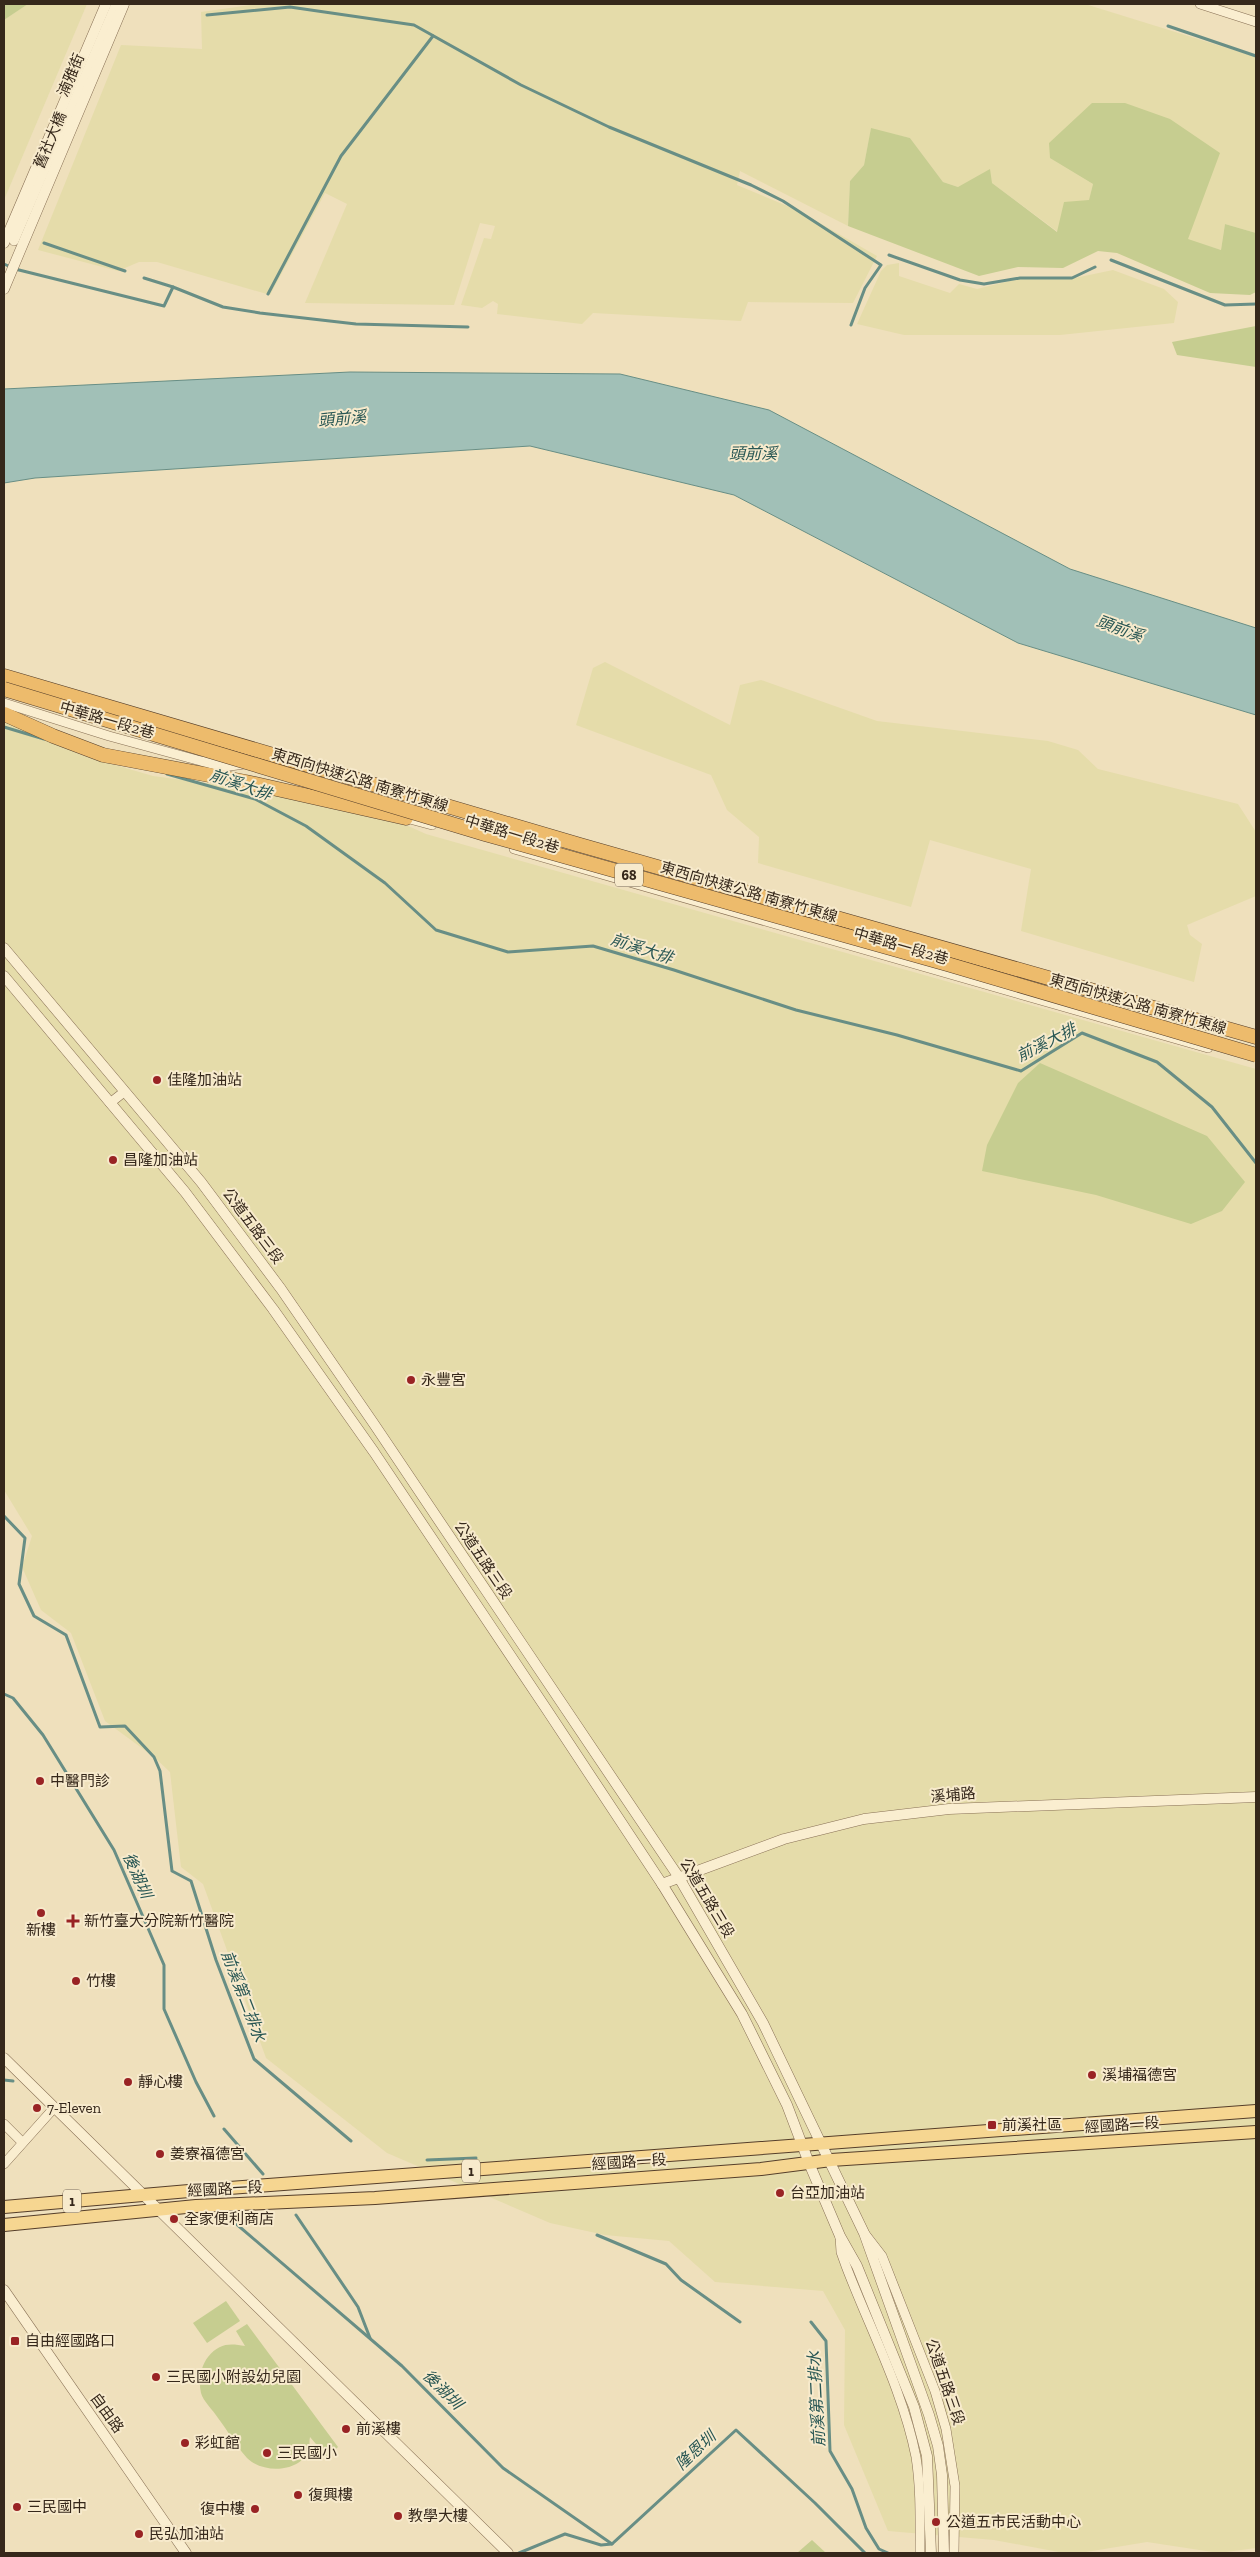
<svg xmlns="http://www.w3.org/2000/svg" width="1260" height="2557" font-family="'Zilla Slab','Noto Sans TC',serif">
	<rect width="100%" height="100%" fill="#efe0bc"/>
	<g fill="#e5dcaa">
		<polygon points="28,4 87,4 4,200 4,20"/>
		<polygon points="257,4 1085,4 1256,57 1256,233 1225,224 1221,250 1188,240 1050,158 1093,184 1089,201 1058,232 992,183 958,187 943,182 910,138 871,129 864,165 850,181 848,226 740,171 737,185 797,210 877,256 853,303 748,302 741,321 593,313 582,324 497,314 498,304 493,301 482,308 461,305 484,238 491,239 495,226 480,223 454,305 305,303 347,204 325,193 270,295 157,262 139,262 118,271 38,250 121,45 202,49 201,12"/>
		<polygon points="899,263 899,276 950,293 959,284 977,289 1022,278 1070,279 1113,270 1164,289 1178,302 1174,323 1060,335 904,335 857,324 881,271 887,265"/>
		<polygon points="605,662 730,725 740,685 761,680 877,721 1048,741 1078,750 1098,769 1238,804 1256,832 1256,896 1187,925 1190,935 1202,944 1194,982 1021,931 1031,869 930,840 911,907 758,863 759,837 727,810 711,775 576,725 593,668"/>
		<polygon points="4,720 81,755 153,776 242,788 408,826 426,834 1256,1069 1256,2548 1219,2553 1147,2542 1080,2553 1064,2553 994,2540 888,2531 844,2425 845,2330 823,2291 715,2282 669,2241 605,2235 550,2223 387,2153 266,2058 203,1884 181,1867 170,1772 154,1757 105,1721 71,1633 41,1610 22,1567 32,1536 4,1490"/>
	</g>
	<g fill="#c6cd90">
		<polygon points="4,4 28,4 4,20"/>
		<polygon points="1092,103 1125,103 1170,119 1220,153 1188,239 1221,250 1225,224 1256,233 1256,292 1250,295 1210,293 1117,253 1098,251 1063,268 1018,267 979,276 848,226 850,181 864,165 871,128 910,138 943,182 958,187 990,169 992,183 1057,232 1064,202 1089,200 1093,184 1050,158 1049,143"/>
		<polygon points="1256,326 1256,367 1177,355 1172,342"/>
		<polygon points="1040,1063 1207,1136 1245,1182 1222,1211 1191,1224 1096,1195 982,1171 987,1145 1018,1083"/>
		<polygon points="226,2301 240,2321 207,2343 193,2323"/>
		<path d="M 247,2324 L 338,2447 L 327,2457 L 310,2437 C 309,2441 310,2445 309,2449 C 301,2473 263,2474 247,2458 C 236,2446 228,2431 218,2418 C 213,2410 203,2401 201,2393 C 198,2380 201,2366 208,2357 C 219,2343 230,2343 245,2346 L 236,2331 Z"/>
		<polygon points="812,2540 826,2553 797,2553"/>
	</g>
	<polygon fill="#a1c0b7" stroke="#688e85" points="350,372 620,374 769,410 1070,569 1256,628 1256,715 1018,643 734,495 530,446 35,478 4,483 4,389"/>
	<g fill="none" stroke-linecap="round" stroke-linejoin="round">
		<g stroke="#688e85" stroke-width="3">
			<polyline points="207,15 290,7 414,25 521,85 609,127 751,185 783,201 881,265 865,288 851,325"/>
			<polyline points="1168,26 1256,56"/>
			<polyline points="44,243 125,271"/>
			<polyline points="889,255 960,280 984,284 1020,278 1072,278 1095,267"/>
			<polyline points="1111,260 1225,305 1256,304"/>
			<polyline points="4,264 15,269 164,306 173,287 223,307 260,313 356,324 468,327"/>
			<polyline points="144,278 173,287"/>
			<polyline points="268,294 341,156 433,36"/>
			<polyline points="4,727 44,739"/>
			<polyline points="167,774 255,799 306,826 385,883 436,930 508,952 593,946 674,970 796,1010 897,1035 1021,1071 1082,1033 1157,1062 1212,1107 1256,1163"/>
			<polyline points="4,1516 25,1538 19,1584 34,1616 66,1635 100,1727 125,1726 154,1757 160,1771 172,1871 191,1881 216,1960 254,2059 351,2141"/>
			<polyline points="4,1694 13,1698 43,1735 114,1850 164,1965 164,2009 196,2082 214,2116"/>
			<polyline points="4,2080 13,2081"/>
			<polyline points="224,2129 263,2174"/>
			<polyline points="427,2160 476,2158"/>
			<polyline points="296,2215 358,2307 370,2338"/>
			<polyline points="234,2222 402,2366 503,2468 612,2544"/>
			<polyline points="597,2235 666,2264 681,2280 740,2322"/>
			<polyline points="811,2322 826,2341 830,2451 852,2489 866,2528 879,2549 888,2553"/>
			<polyline points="519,2553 565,2534 601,2545 612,2544 736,2430 815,2503 865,2553"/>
		</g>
		<defs>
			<g id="minor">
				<polyline points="1200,4 1256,22"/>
				<polyline points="14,241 116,4"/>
				<polyline points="4,703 109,736 223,767 244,764"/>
				<polyline points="202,761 223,758"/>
				<polyline points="403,814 406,818 432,825"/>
				<polyline points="514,849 1208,1048"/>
				<polyline points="110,1103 124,1092"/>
				<polyline points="4,2124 22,2142"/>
				<polyline points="4,2164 54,2108"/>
				<polyline points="865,2234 882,2256 935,2391 946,2429 955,2486 954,2553"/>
				<path d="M 840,2236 L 841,2252 L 846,2266 C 870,2329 903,2391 916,2457 C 921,2489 920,2521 920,2553"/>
			</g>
			<g id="tertiary">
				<polyline points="4,243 106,4"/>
				<polyline points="4,289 124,4"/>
				<polyline points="4,948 201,1182 281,1289 374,1424 678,1876 763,2023 864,2233 929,2415 938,2446 942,2475 944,2553"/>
				<polyline points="4,976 185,1192 273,1309 374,1452 547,1710 662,1884 742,2014 787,2105 809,2163 840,2236 857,2266 914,2407 927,2456 931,2553"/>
				<polyline points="662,1884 784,1839 864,1819 949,1809 1256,1797"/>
				<polyline points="4,2058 508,2553"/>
				<polyline points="4,2290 186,2553"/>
			</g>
			<g id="primary">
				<polyline points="4,2207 189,2191 1256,2111"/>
				<polyline points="4,2225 196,2206 375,2198 761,2169 831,2160 1256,2132"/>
			</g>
			<g id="trunk">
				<polyline points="4,676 580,845 1256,1037"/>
				<polyline points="4,714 53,736 103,755 246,782 406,818"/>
			</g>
		</defs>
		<use href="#minor" stroke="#887055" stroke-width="10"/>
		<use href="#tertiary" stroke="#887055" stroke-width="11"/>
		<use href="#primary" stroke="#553e2a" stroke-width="14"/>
		<use href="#trunk" stroke="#553e2a" stroke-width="15"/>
		<use href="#minor" stroke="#faeed0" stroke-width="9"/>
		<use href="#tertiary" stroke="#faeed0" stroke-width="10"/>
		<use href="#primary" stroke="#f6d691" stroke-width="12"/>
		<use href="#trunk" stroke="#edbb6c" stroke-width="14"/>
		<defs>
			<polyline id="trunk-bridge" points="4,689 485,834 947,964 1256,1055"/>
		</defs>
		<use href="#trunk-bridge" stroke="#553e2a" stroke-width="15" stroke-linecap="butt"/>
		<use href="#trunk-bridge" stroke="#edbb6c" stroke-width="14"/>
	</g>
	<g fill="#992324" stroke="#f7eacc" stroke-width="2">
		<circle cx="157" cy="1080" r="5"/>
		<circle cx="113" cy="1160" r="5"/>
		<circle cx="411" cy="1380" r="5"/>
		<circle cx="40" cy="1781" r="5"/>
		<circle cx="41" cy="1913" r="5"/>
		<path d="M70.5 1913.5h5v5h5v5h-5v5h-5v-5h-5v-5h5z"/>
		<circle cx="76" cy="1981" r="5"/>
		<circle cx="1092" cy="2075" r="5"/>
		<circle cx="128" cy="2082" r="5"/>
		<circle cx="37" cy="2108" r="5"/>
		<rect x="987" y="2120" width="10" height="10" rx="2.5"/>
		<circle cx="160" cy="2154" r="5"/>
		<circle cx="780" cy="2193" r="5"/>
		<circle cx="174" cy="2219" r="5"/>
		<rect x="10" y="2336" width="10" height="10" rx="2.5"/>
		<circle cx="156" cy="2377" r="5"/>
		<circle cx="346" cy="2429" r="5"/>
		<circle cx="185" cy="2443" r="5"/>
		<circle cx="267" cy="2453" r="5"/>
		<circle cx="298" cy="2495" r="5"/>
		<circle cx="17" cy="2507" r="5"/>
		<circle cx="255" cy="2509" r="5"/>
		<circle cx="398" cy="2516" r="5"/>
		<circle cx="936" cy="2522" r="5"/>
		<circle cx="139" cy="2534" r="5"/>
	</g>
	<g text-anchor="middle" stroke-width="4" stroke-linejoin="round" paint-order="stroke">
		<g fill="#f7eacc" stroke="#706250" stroke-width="1">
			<rect x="615" y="863.5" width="28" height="23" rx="4"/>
			<rect x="462" y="2159.5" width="18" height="23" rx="4"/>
			<rect x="63" y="2189.5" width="18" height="23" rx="4"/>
		</g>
		<g font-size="14" font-weight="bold" fill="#36281b">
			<text x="629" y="880">68</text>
			<text x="471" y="2176">1</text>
			<text x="72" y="2206">1</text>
		</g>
		<g font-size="15" fill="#36281b" stroke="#f7eacc">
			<text transform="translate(71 75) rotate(-67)" y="5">湳雅街</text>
			<text transform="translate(50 140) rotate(-67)" y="5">舊社大橋</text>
			<text transform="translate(107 720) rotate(16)" y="5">中華路一段2巷</text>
			<text transform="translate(360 780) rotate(17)" y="5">東西向快速公路 南寮竹東線</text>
			<text transform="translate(512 834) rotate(17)" y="5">中華路一段2巷</text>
			<text transform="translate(749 892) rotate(16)" y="5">東西向快速公路 南寮竹東線</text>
			<text transform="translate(901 946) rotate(16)" y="5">中華路一段2巷</text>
			<text transform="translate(1138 1004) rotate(16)" y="5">東西向快速公路 南寮竹東線</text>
			<text transform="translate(253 1226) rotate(53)" y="5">公道五路三段</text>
			<text transform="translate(483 1560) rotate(56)" y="5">公道五路三段</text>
			<text transform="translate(953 1795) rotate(-5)" y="5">溪埔路</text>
			<text transform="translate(707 1898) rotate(59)" y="5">公道五路三段</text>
			<text transform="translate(1122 2125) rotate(-4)" y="5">經國路一段</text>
			<text transform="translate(629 2162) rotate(-4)" y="5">經國路一段</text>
			<text transform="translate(225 2189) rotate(-3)" y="5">經國路一段</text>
			<text transform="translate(945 2382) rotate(71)" y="5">公道五路三段</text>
			<text transform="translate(107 2413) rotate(54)" y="5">自由路</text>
		</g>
		<g font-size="15" fill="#36281b" stroke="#f7eacc" text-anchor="start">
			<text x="167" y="1085">佳隆加油站</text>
			<text x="123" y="1165">昌隆加油站</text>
			<text x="421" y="1385">永豐宮</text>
			<text x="50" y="1786">中醫門診</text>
			<text x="84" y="1926">新竹臺大分院新竹醫院</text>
			<text x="41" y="1935" text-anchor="middle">新樓</text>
			<text x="86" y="1986">竹樓</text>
			<text x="1102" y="2080">溪埔福德宮</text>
			<text x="138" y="2087">靜心樓</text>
			<text x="47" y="2113">7-Eleven</text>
			<text x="1002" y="2130">前溪社區</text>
			<text x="170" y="2159">姜寮福德宮</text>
			<text x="790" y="2198">台亞加油站</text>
			<text x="184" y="2224">全家便利商店</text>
			<text x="25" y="2346">自由經國路口</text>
			<text x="166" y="2382">三民國小附設幼兒園</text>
			<text x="356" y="2434">前溪樓</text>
			<text x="195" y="2448">彩虹館</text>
			<text x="277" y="2458">三民國小</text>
			<text x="308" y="2500">復興樓</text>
			<text x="27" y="2512">三民國中</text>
			<text x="245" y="2514" text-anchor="end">復中樓</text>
			<text x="408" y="2521">教學大樓</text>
			<text x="946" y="2527">公道五市民活動中心</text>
			<text x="149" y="2539">民弘加油站</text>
		</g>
		<g font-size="16" font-style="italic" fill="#295754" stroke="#f7eacc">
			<text transform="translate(342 418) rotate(-5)" y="6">頭前溪</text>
			<text x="753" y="459">頭前溪</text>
			<text transform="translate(1120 628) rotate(20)" y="6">頭前溪</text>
			<text transform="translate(241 784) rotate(19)" y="6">前溪大排</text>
			<text transform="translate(642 948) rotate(18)" y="6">前溪大排</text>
			<text transform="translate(1046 1042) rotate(-27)" y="6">前溪大排</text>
			<text transform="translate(138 1875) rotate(66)" y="6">後湖圳</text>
			<text transform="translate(244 1996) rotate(69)" y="6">前溪第二排水</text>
			<text transform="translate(443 2389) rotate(45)" y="6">後湖圳</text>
			<text transform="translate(816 2399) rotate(-93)" y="6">前溪第二排水</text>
			<text transform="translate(695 2450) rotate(-43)" y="6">隆恩圳</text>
		</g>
	</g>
	<rect width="1260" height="2557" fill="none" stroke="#36281b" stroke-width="10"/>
</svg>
